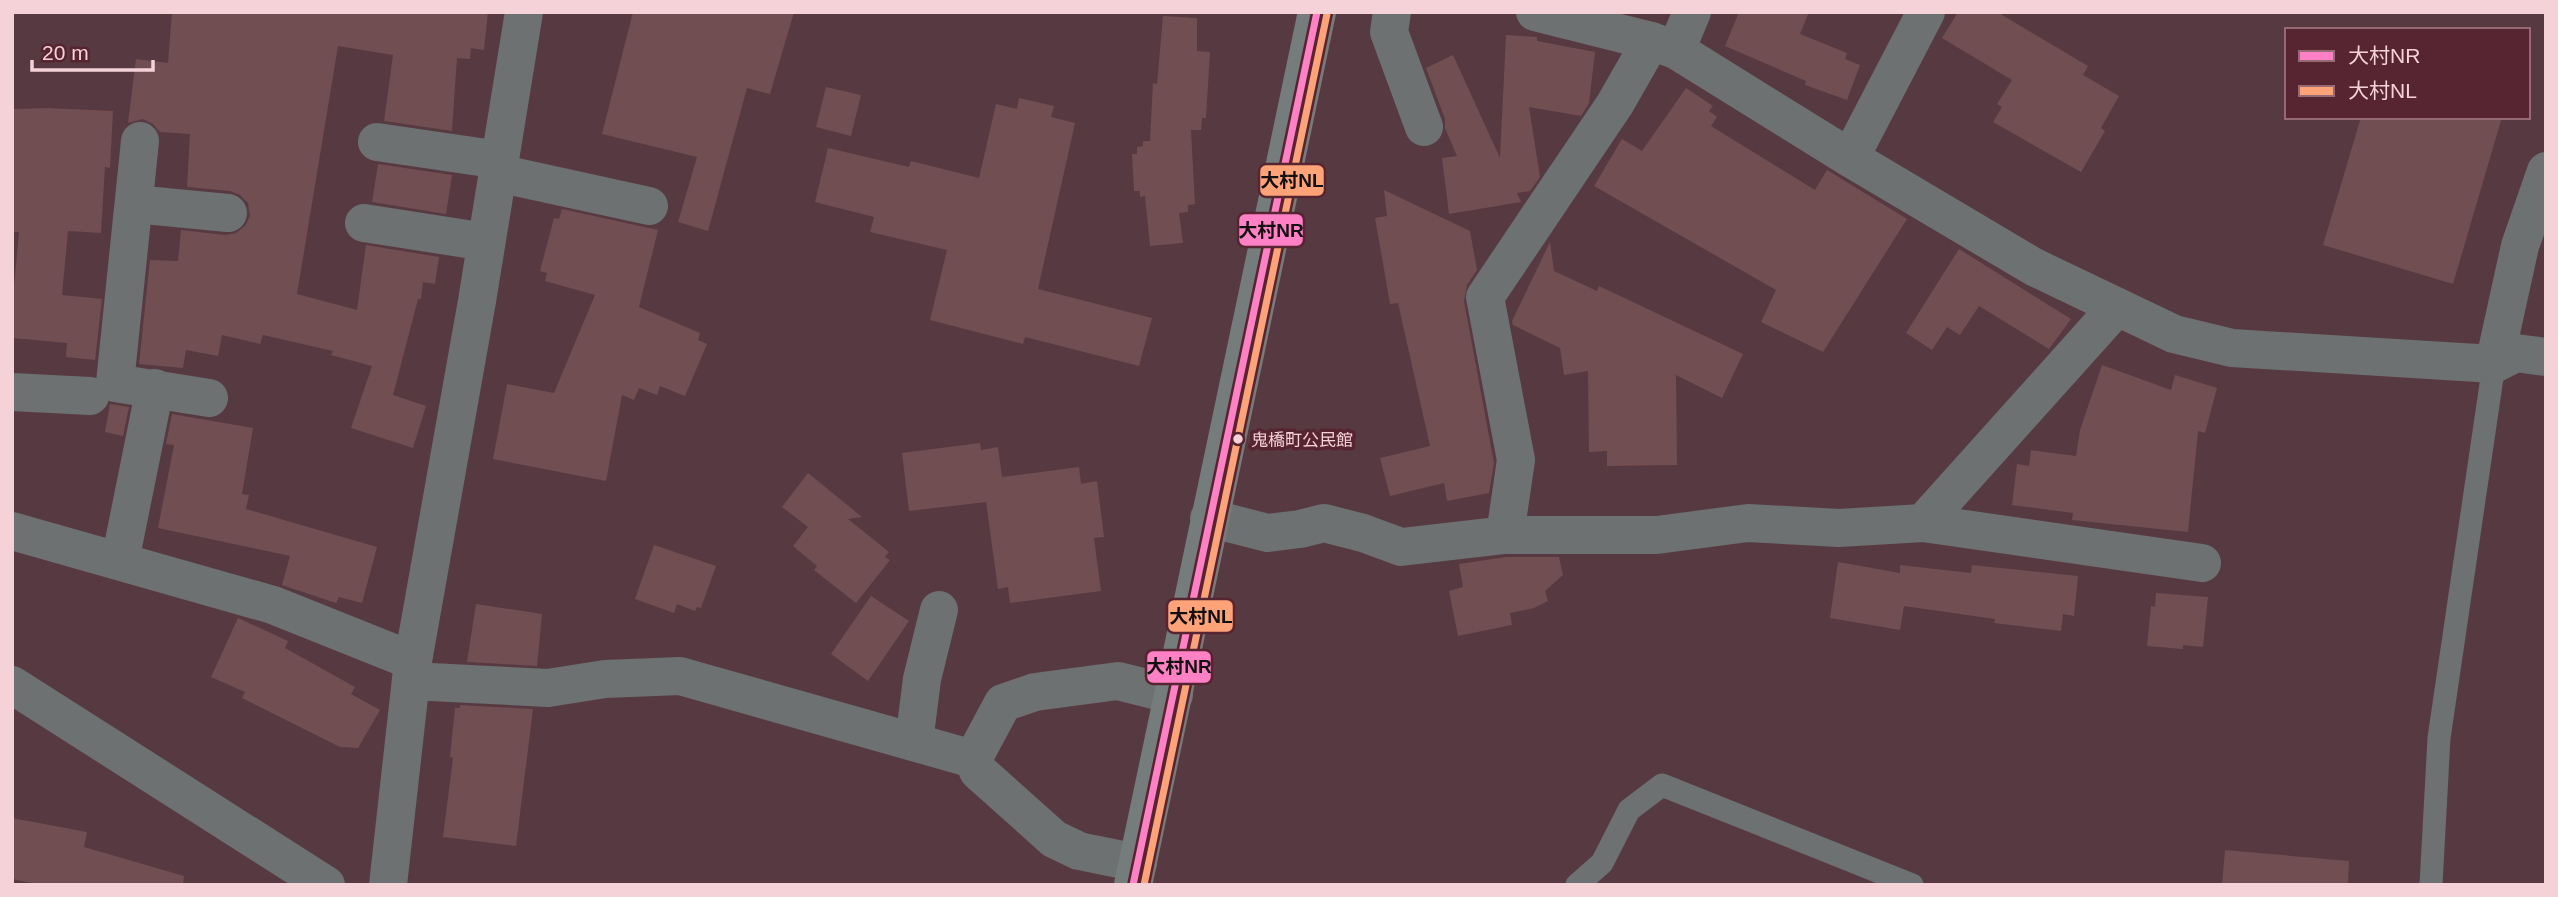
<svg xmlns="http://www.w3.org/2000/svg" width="2558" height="897" font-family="Arial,'Noto Sans JP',sans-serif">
	<rect width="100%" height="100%" fill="#573a41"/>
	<g fill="#714e51">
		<polygon points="172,12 488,12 484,50 471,48 470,59 457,58 452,131 384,121 393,55 338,46 297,294 357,310 366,245 439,257 435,284 423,282 421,299 418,299 393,395 426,406 413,448 351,428 372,366 331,355 333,351 263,335 260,344 222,335 218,356 186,350 183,368 139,364 150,260 178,261 181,230 226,235 236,233 245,226 250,216 248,203 240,195 230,191 187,187 190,134 160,132 153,124 143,119 128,123 136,59 168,63"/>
		<polygon points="633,12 794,12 770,94 747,88 708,231 678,222 697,157 602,134"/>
		<polygon points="1739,12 1809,12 1800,34 1847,53 1845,59 1860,65 1847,100 1805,85 1806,81 1725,46"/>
		<polygon points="1958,12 1997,12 2088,66 2083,75 2119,96 2101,128 2105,131 2081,172 1993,122 2002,107 1997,104 2012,80 1942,38"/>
		<polygon points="1163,16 1197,18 1197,51 1210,52 1206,118 1202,118 1201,130 1191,130 1195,204 1188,205 1188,212 1179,213 1183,243 1150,246 1145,196 1140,197 1140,191 1134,191 1132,154 1137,154 1137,147 1143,146 1143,141 1150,141 1153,83 1157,84"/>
		<polygon points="1506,35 1537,37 1537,41 1595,52 1589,103 1581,116 1529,107 1540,177 1530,191 1517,193 1521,202 1449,214 1442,158 1457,156 1445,128 1445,119 1426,68 1453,55 1500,158"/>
		<polygon points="826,87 861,95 851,136 816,127"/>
		<polygon points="1686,88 1713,106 1709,111 1717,117 1711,126 1815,190 1827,170 1907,219 1823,352 1761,322 1776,290 1594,186 1622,139 1642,151"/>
		<polygon points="1019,98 1054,106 1051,117 1075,123 1038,289 1152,318 1139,366 1025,337 1023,344 930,320 947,250 870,232 874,217 815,202 828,148 909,167 911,161 979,178 996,104 1017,109"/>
		<polygon points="47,108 113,111 110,168 105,167 101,233 68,231 62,295 102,299 95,360 66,357 67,343 12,338 12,309 19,232 12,232 12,109"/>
		<polygon points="2361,117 2502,117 2453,284 2323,245"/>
		<polygon points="378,164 452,175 446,214 372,202"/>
		<polygon points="1384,190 1470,231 1477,270 1467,285 1464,301 1494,463 1489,493 1447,501 1444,483 1390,496 1380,458 1430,446 1398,303 1390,304 1375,218 1387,216"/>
		<polygon points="562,209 658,230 639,307 700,333 698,340 707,344 685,396 660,386 657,395 639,388 634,400 622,395 606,481 493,459 507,384 554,393 595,295 545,281 547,273 540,271 554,218 559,219"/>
		<polygon points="1550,242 1554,271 1597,291 1599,286 1743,354 1722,398 1676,375 1677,465 1607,466 1607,451 1589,452 1588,371 1564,375 1560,348 1513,325 1512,321"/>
		<polygon points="1959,249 2071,319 2049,349 1979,306 1960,335 1947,327 1932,350 1906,333"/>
		<polygon points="2102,365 2171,390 2175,375 2217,388 2205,433 2198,431 2188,532 2072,520 2073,513 2012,505 2017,464 2029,466 2031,450 2076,456 2080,430"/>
		<polygon points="110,404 129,407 123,436 105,432"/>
		<polygon points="172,414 253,428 242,494 249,495 246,509 377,547 362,603 339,597 336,603 282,585 290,556 158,528 174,445 166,444"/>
		<polygon points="980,443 981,450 998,447 1002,477 1079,467 1081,484 1097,481 1104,537 1094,538 1101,591 1010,603 1008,587 998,589 986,502 909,511 902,453"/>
		<polygon points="808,473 862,517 848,519 889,552 885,557 890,560 856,603 814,570 817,566 793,546 808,527 782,507"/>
		<polygon points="654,545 716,566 701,608 697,607 695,611 677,604 674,613 635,599"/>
		<polygon points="1506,557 1559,557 1563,575 1545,591 1548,601 1534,608 1510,613 1512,625 1458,636 1449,591 1463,587 1459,564"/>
		<polygon points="1838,562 1900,573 1900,565 1971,573 1972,565 2078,576 2074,616 2063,614 2061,631 1994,623 1995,619 1904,606 1900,630 1830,618"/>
		<polygon points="2156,593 2208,597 2203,647 2183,645 2183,649 2147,646 2151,606 2155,607"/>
		<polygon points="871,596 909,621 868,681 831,654"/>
		<polygon points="476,604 542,614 537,666 467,662"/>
		<polygon points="238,618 288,641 285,648 355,687 351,694 380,710 358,748 340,747 242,698 245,692 211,677"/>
		<polygon points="460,705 533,709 516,846 443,837 453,758 450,757 455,708 460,708"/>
		<polygon points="12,818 87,832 84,847 184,876 183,885 43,885 12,879"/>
		<polygon points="2225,850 2349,861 2348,885 2222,885"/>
	</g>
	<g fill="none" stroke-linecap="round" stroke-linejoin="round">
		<g stroke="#6d7171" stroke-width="23">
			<polyline points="1577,885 1602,863 1629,810 1662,785 1912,885"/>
			<polyline points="2431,885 2439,738 2494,364"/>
		</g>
		<g stroke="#6d7171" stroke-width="38">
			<polyline points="1392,12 1389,32 1424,127"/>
			<polyline points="1535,12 1651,41 1676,50 1850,158 2034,267 2174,334 2232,348 2494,364 2516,353 2546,357"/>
			<polyline points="1676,50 1692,12"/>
			<polyline points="140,141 115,383 209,398"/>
			<polyline points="377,142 500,160"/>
			<polyline points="1850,158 1926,12"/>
			<polyline points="498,173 649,206"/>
			<polyline points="134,204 228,213"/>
			<polyline points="364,223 486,242"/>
			<polyline points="2494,364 2520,246 2546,171"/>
			<polyline points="12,392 90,396"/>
			<polyline points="1209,518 1268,533 1300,529 1324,523 1363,533 1401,547 1505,535 1657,535 1748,523 1839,528 1923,523 2116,308"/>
			<polyline points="1923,523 2202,563"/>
			<polyline points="12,531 273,605 413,661"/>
			<polyline points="1505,535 1516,460 1485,297 1615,104 1651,41"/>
			<polyline points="120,561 155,388"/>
			<polyline points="411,681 548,688 605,679 680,676 973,759 978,771 1054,839 1079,851 1138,863"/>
			<polyline points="914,742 922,679 939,610"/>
			<polyline points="973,759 1003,703 1035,692 1118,681 1174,695"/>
			<polyline points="388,885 413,661 477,301 524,12"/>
		</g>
		<polyline stroke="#6d7171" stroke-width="38" points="12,685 326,885"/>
		<polyline stroke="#757c7c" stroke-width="38" points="1133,885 1317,12"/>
		<defs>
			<polyline id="bus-1" points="1133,885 1317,12"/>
			<polyline id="bus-2" points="1144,885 1327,14"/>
		</defs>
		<use href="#bus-1" stroke="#572431" stroke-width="12"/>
		<use href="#bus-2" stroke="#572431" stroke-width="12"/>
		<use href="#bus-1" stroke="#ff80c5" stroke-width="7"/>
		<use href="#bus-2" stroke="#fea277" stroke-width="7"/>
	</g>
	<circle fill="#f4d2d8" stroke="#572431" stroke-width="2.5" cx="1238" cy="439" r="6"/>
	<g text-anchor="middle" stroke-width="7" stroke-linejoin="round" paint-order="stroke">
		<g font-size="17" fill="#f4d2d8" stroke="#572431" text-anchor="start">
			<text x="1251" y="446">鬼橋町公民館</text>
		</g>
	</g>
	<g stroke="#572431" stroke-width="2.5">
		<rect x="1259" y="164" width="66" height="33" rx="7" fill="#fea277"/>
		<rect x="1238" y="213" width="66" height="34" rx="7" fill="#ff80c5"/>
		<rect x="1167" y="599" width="67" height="34" rx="7" fill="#fea277"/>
		<rect x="1146" y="650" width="66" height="34" rx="7" fill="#ff80c5"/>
	</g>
	<g font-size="19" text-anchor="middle" font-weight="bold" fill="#111">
		<text x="1292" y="187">大村NL</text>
		<text x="1271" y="237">大村NR</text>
		<text x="1201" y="623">大村NL</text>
		<text x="1179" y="673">大村NR</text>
	</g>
	<rect width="2558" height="897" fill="none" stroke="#f4d2d8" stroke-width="28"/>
	<rect x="2285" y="28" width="245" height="91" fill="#572431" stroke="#966a74" stroke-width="2"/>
	<rect x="2299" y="51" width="35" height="10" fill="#ff80c5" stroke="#966a74" stroke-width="2"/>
	<text x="2348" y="63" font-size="21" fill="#f4d2d8">大村NR</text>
	<rect x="2299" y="86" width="35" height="10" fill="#fea277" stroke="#966a74" stroke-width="2"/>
	<text x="2348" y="98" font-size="21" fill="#f4d2d8">大村NL</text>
	<path d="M32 60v10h121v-10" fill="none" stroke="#f4d2d8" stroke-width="3.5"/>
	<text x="42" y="60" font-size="21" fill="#f4d2d8" stroke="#572431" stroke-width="5" paint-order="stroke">20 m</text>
</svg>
